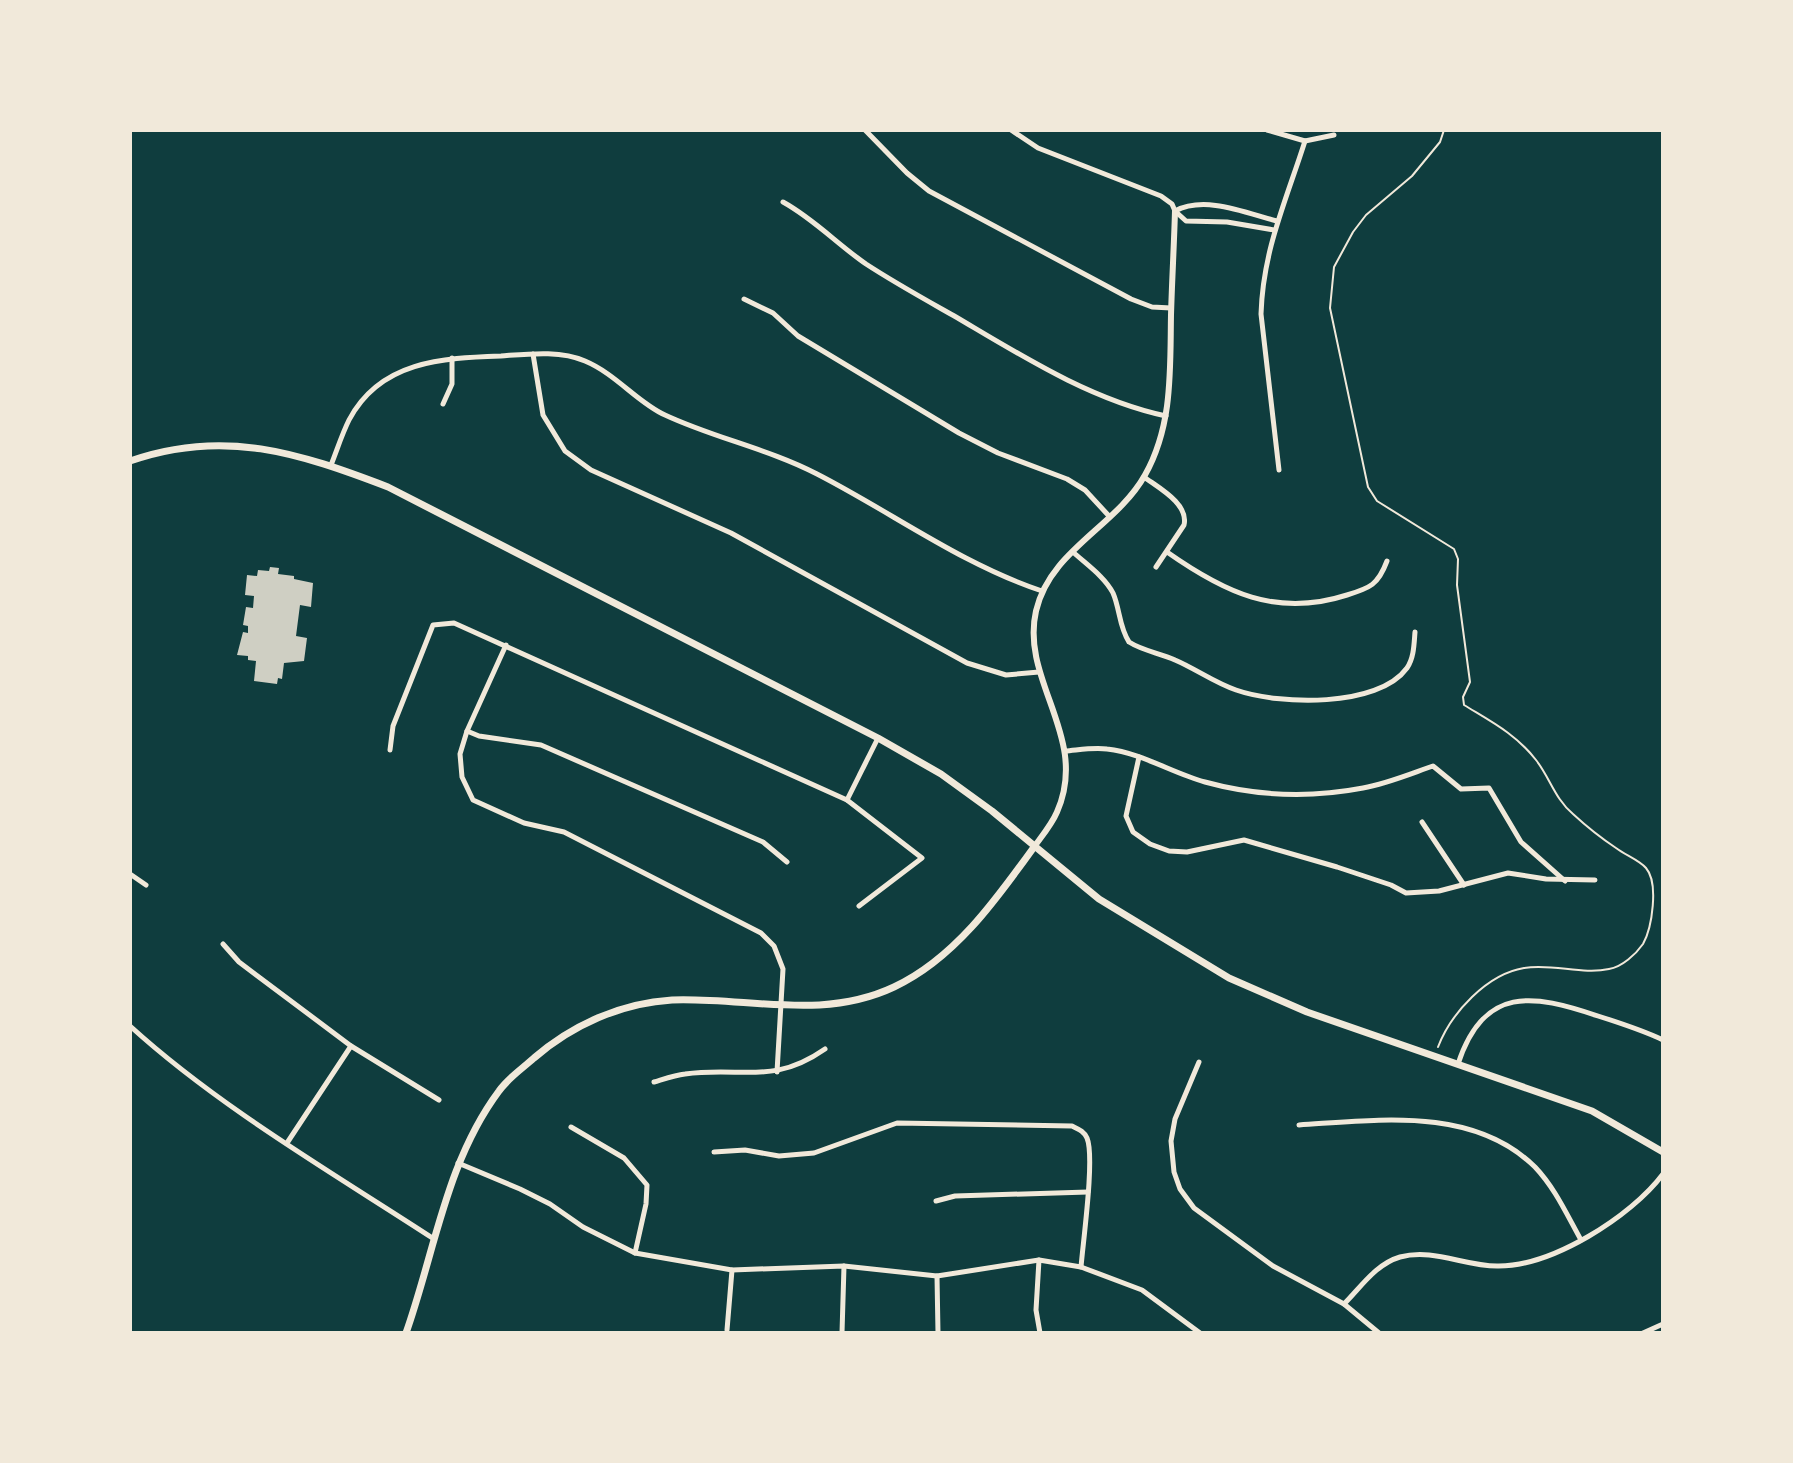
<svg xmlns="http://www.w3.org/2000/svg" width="1793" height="1463" font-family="Raleway,sans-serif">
	<rect width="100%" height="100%" fill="#0f3d3e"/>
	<polygon fill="#cfcfc3" points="270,567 279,568 278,574 294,576 294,579 313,583 311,607 300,605 296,636 307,638 304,661 284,663 282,679 278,678 277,684 254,681 256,661 248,660 248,656 237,655 243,632 248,633 248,626 243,625 246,607 253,608 254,596 245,595 247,575 257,576 258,570 269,571"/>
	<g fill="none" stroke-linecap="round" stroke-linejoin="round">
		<path stroke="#f1e9da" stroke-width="2" d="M 1438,1047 C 1451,1013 1487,974 1524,968 C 1552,963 1582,975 1609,969 C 1622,967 1636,954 1643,944 C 1652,928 1659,883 1646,868 C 1639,860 1625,855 1616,848 C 1601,838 1586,826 1573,814 C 1555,799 1550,778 1536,760 C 1516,734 1490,721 1464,705 L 1463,697 L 1470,682 L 1457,585 L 1458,559 L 1454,549 L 1377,501 L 1368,487 L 1330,308 L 1334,267 L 1353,232 L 1366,215 L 1412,176 L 1440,142 L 1444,130"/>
		<g stroke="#f1e9da" stroke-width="5">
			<polyline points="865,130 907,173 929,191 1131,299 1152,307 1171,308"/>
			<polyline points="1011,130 1038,148 1161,196 1172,204 1175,211 1186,221 1227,222 1274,230"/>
			<polyline points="1267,130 1305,141 1334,135"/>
			<path d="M 783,202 C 814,219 837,244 866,264 C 895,283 926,300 956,317 C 1022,356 1091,400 1166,416"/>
			<path d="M 1175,211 C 1205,195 1246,213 1277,221"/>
			<polyline points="744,299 773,313 798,336 959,433 998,453 1067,479 1085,490 1109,516"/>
			<polyline points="533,354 543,415 565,451 591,470 731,533 967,663 1006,675 1039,672"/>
			<polyline points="443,404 452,384 452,358"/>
			<path d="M 331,465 C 337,450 342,434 349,420 C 380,361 442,358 501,356 C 528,354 560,350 585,361 C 616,374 638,403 665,415 C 714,438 769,449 817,474 C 893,513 961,564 1042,591"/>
			<path d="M 1279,470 L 1261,314 C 1263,250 1286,201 1305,141"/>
			<path d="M 1144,477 C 1159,488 1189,504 1184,525 L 1156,567"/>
			<path d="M 1073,552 C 1086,564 1105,577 1113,593 C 1120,609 1119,627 1129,642 C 1143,651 1160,653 1175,660 C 1196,669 1215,683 1236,690 C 1279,705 1378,708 1407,668 C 1414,658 1414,644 1415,632"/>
			<path d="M 1167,552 C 1224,592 1276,618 1347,595 C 1370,588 1378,585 1387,561"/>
			<polyline points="506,645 467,731 460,754 462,777 473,800 524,823 564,832 761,933 774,946 783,969 777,1072"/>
			<polyline points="467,731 479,736 541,745 763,842 787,862"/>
			<polyline points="390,750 393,726 433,625 454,623 847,800 922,858 859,906"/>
			<path d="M 1065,751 C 1078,750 1094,747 1107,749 C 1142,753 1172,773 1205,782 C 1256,796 1311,798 1363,788 C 1386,784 1410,774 1433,766 L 1461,789 L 1489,788 L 1521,842 L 1565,881"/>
			<polyline points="1139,757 1126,816 1133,832 1150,844 1169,851 1187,852 1244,840 1337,867 1391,885 1406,893 1439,891 1508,873 1546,879 1595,880"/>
			<polyline points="847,800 878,738"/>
			<polyline points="1422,822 1464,885"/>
			<polyline points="130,874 146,885"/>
			<polyline points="223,944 239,962 351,1046 439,1100"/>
			<path d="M 130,1026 C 219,1107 333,1173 434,1239"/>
			<polyline points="1199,1062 1175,1119 1171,1141 1174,1172 1180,1189 1194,1208 1273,1266 1344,1304 1379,1333"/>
			<path d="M 1458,1064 C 1484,985 1533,994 1598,1016 C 1620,1023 1642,1030 1663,1040"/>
			<path d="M 654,1082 C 664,1079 675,1075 685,1074 C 742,1066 772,1086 825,1049"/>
			<path d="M 1299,1125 C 1378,1120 1473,1106 1535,1167 C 1555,1188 1567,1215 1581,1240"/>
			<polyline points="571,1127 624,1158 647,1185 646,1204 635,1253"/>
			<polyline points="287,1143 351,1046"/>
			<path d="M 714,1152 L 745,1150 L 779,1156 L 814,1153 L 897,1123 L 1072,1126 C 1078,1129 1084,1131 1087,1138 C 1095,1157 1083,1242 1081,1267"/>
			<polyline points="458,1163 520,1189 550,1204 583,1227 635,1253 732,1270 844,1266 937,1276 1039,1260 1081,1267 1142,1290 1200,1333"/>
			<polyline points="936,1201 955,1196 1088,1192"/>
			<polyline points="1039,1260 1036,1310 1040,1333"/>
			<polyline points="937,1276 938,1333"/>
			<path d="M 1344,1304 C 1361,1287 1376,1264 1400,1257 C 1433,1248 1464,1266 1497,1266 C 1551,1267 1631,1217 1663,1174"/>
			<polyline points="727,1330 732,1270"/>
			<polyline points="842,1333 844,1266"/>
			<polyline points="1643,1333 1663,1324"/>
		</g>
		<path stroke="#f1e9da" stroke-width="6" d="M 1034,847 C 1042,836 1052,824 1057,812 C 1090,737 1020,681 1036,611 C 1050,550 1116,527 1145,475 C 1173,425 1170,370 1171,315 C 1172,280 1174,246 1175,211"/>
		<g stroke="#f1e9da" stroke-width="7">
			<path d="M 130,461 C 224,428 299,453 388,487 L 878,738 L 941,774 L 992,811 L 1099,899 L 1229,978 L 1307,1012 L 1592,1111 L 1663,1152"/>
			<path d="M 406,1333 C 435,1251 446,1162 499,1091 C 508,1078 523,1068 534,1058 C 572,1025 621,1003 672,1000 C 747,997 822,1021 894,987 C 954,959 996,900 1034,847"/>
		</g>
	</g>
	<rect width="1793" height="1463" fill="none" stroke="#f1e9da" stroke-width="264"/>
</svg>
